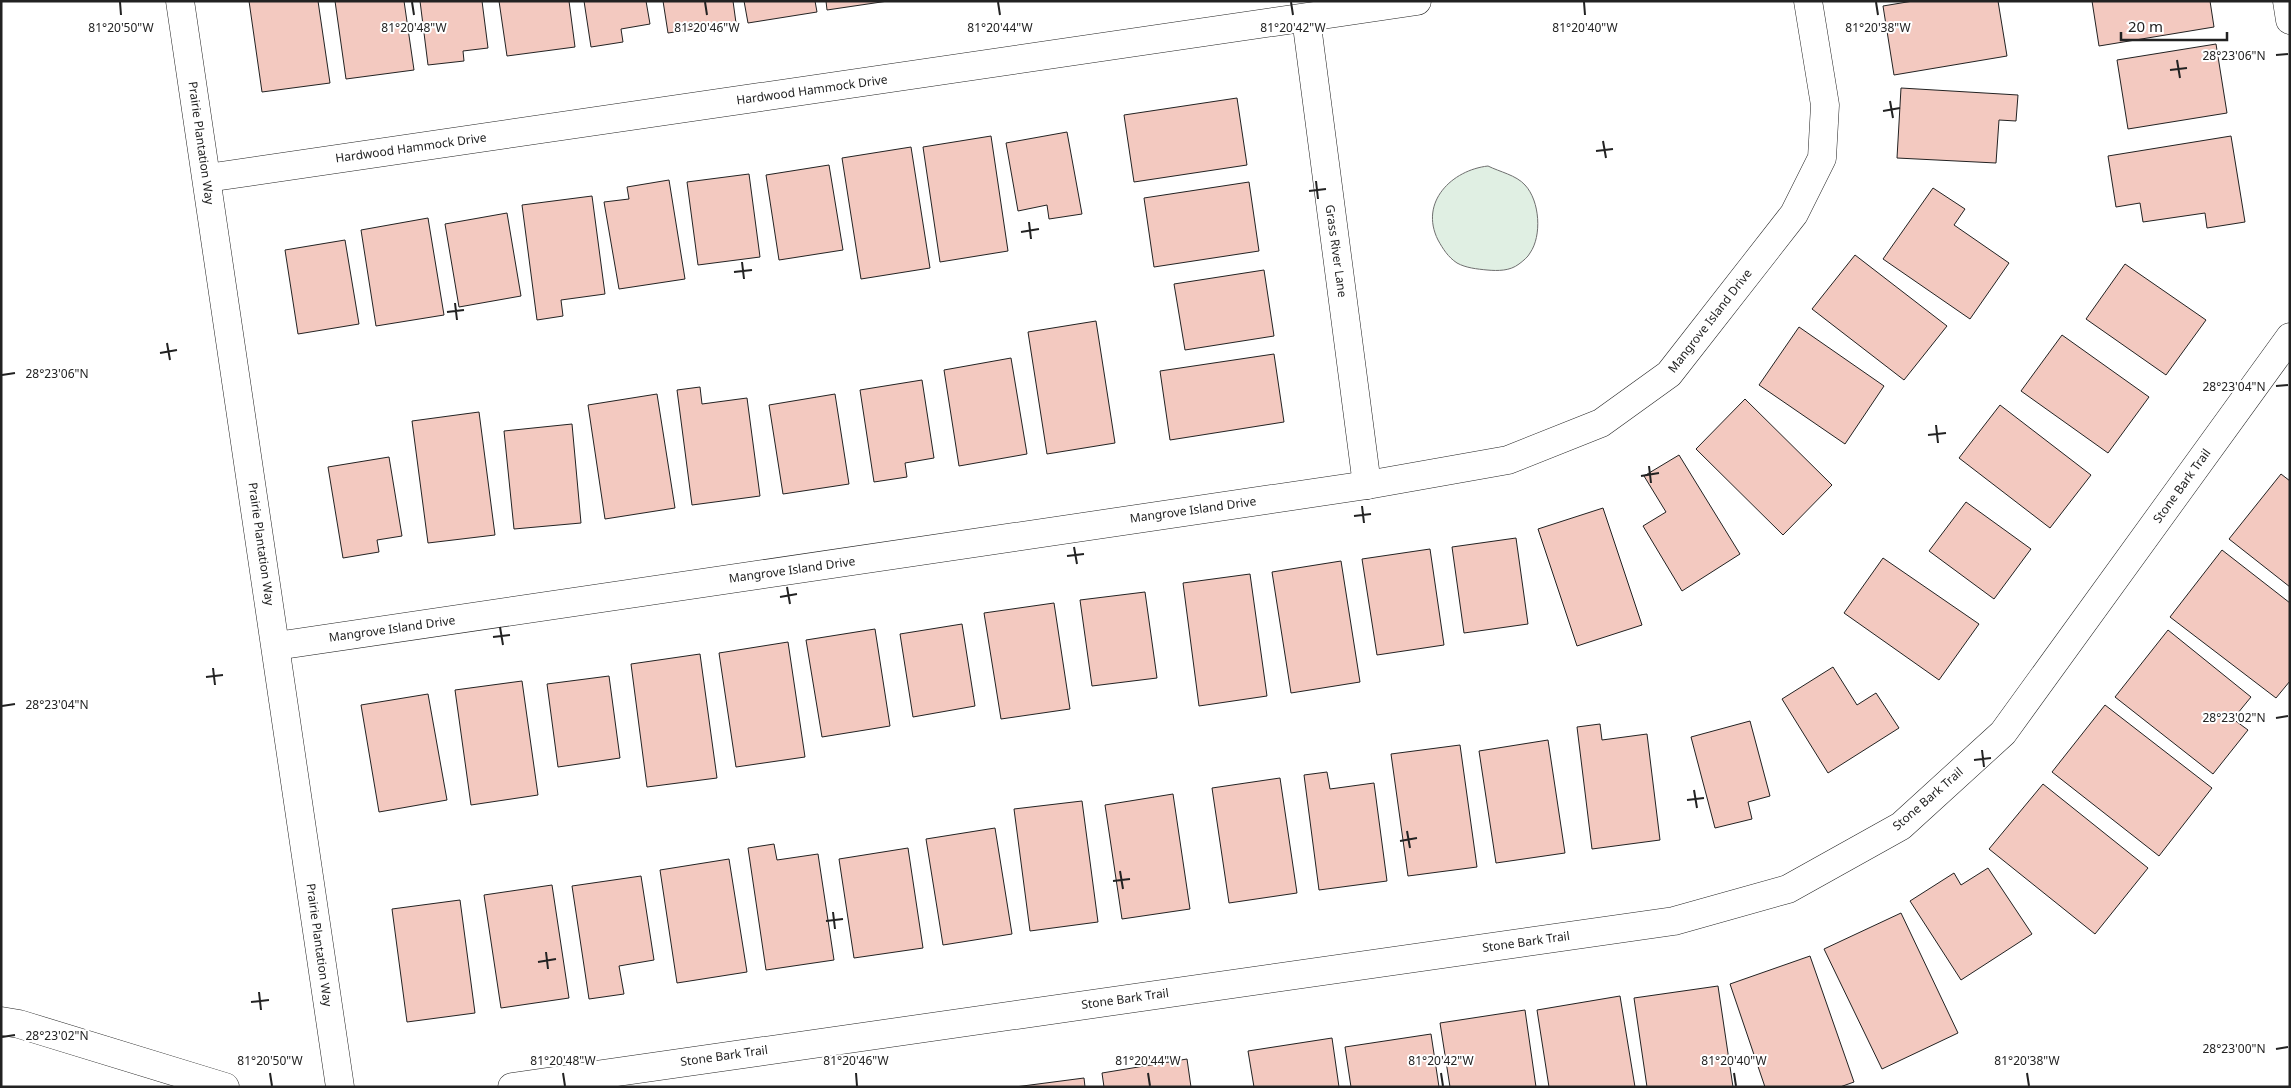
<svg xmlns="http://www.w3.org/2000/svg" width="2291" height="1088" font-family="'Noto Sans',sans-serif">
	<rect width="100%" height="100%" fill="#fff"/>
	<path fill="#e0efe3" stroke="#6f6f6f" d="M 1488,166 C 1500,172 1516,175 1525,185 C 1540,201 1542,236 1530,253 C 1528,257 1523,261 1519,264 C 1510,271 1498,271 1487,270 C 1477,269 1466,268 1457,263 C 1448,257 1443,249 1438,240 C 1419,202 1452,170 1488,166 Z"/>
	<g fill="#f3c9c0" stroke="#222">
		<polygon points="249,1 318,1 330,83 262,92"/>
		<polygon points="335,1 404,1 414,70 346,79"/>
		<polygon points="420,1 482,1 488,48 463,51 464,61 428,65"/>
		<polygon points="499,1 569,1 575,47 507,56"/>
		<polygon points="584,1 646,1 650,24 621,29 623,42 591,47"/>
		<polygon points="663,1 733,1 736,23 668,33"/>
		<polygon points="744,1 815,1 817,12 748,23"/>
		<polygon points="826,1 888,1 827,10"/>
		<polygon points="1913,1 1998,1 2007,56 1894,75 1883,6"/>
		<polygon points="2092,1 2210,1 2214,27 2099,46"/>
		<polygon points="2216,44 2227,113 2128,129 2117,60"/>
		<polygon points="1901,88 2018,95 2016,121 1999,120 1996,163 1897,158"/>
		<polygon points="1237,98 1247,165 1134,182 1124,115"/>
		<polygon points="1067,132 1082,214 1049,219 1047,205 1018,211 1006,143"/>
		<polygon points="991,136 1008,251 940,262 923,147"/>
		<polygon points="2231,136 2245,222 2207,228 2205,213 2143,222 2140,203 2116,207 2108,156"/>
		<polygon points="911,147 930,268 861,279 842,158"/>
		<polygon points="829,165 843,250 779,260 766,175"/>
		<polygon points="749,174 760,257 698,265 687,182"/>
		<polygon points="669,180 685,279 619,289 604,202 629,199 627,187"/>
		<polygon points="1249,182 1259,251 1154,267 1144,198"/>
		<polygon points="1933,188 1965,209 1954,225 2009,263 1970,319 1883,259"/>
		<polygon points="592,196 605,294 561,300 563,316 537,320 522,205"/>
		<polygon points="507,213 521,296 459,307 445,224"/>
		<polygon points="428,218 444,315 376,326 361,230"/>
		<polygon points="345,240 359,324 298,334 285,250"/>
		<polygon points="1855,255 1947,326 1904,380 1812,309"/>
		<polygon points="2125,264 2206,320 2166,375 2086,319"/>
		<polygon points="1264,270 1274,336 1185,350 1174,284"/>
		<polygon points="1096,321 1115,443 1047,454 1028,332"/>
		<polygon points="1799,327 1884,386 1845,444 1759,385"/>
		<polygon points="2062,335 2149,397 2108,453 2021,391"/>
		<polygon points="1274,354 1284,422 1170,440 1160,371"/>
		<polygon points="1011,358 1027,454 959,466 944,370"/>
		<polygon points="922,380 934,458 905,463 907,477 874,482 860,390"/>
		<polygon points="700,387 702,404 747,398 760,496 692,505 677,390"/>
		<polygon points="657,394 675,508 605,519 588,405"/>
		<polygon points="835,394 849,484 783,494 769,405"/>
		<polygon points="1745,399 1832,485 1783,535 1696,449"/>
		<polygon points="2000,405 2091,475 2050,528 1959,458"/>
		<polygon points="479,412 495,535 428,543 412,421"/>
		<polygon points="572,424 581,523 514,529 504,431"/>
		<polygon points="1679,455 1740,554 1682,591 1643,526 1666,512 1644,476"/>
		<polygon points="389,457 402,536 377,540 379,552 343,558 328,467"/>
		<polygon points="2281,474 2290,481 2290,587 2229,539"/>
		<polygon points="1966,502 2031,549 1994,599 1929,551"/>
		<polygon points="1603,508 1642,625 1577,646 1538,529"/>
		<polygon points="1516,538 1528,624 1464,633 1452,547"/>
		<polygon points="1430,549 1444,645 1377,655 1362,559"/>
		<polygon points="2222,550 2290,603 2290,681 2276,698 2170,617"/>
		<polygon points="1883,558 1979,624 1939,680 1844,613"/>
		<polygon points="1341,561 1360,682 1291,693 1272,572"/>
		<polygon points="1250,574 1267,696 1199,706 1183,583"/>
		<polygon points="1145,592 1157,678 1092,686 1080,600"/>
		<polygon points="1054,603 1070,709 1001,719 984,613"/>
		<polygon points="962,624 975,706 913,717 900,634"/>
		<polygon points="875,629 890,726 822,737 806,640"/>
		<polygon points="2168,630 2251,697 2233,719 2248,730 2213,774 2115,697"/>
		<polygon points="788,642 805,757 736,767 719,653"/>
		<polygon points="700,654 717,778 647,787 631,664"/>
		<polygon points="1833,667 1857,705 1876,693 1899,728 1828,773 1782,699"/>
		<polygon points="609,676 620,758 558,767 547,684"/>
		<polygon points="522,681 538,795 471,805 455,690"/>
		<polygon points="428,694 447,800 379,812 361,705"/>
		<polygon points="2105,705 2212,788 2159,856 2052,772"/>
		<polygon points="1750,721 1770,796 1748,802 1752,819 1715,828 1691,737"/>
		<polygon points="1600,724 1602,740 1647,734 1660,840 1592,849 1577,727"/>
		<polygon points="1548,740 1565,853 1496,863 1479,751"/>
		<polygon points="1460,745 1477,867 1408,876 1391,754"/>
		<polygon points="1327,772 1330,789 1374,783 1387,881 1319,890 1304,775"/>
		<polygon points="1280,778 1297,893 1229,903 1212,788"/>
		<polygon points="2043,784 2148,868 2095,934 1989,849"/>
		<polygon points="1173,794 1190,909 1122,919 1105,805"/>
		<polygon points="1082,801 1098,922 1030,931 1014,809"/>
		<polygon points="995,828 1012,934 943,945 926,839"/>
		<polygon points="774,844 777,860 818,854 834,960 766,970 748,848"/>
		<polygon points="908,848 923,948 854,958 839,859"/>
		<polygon points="729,859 747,972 677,983 660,870"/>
		<polygon points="1988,868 2032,934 1961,980 1910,901 1954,873 1961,885"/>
		<polygon points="641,876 654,960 619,966 624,994 589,999 572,886"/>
		<polygon points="552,885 569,998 501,1008 484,895"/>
		<polygon points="460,900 475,1013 407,1022 392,909"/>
		<polygon points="1901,913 1958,1033 1882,1069 1824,949"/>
		<polygon points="1810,956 1854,1082 1840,1087 1765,1087 1730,984"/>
		<polygon points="1718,986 1733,1087 1647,1087 1634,998"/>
		<polygon points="1620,996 1635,1087 1549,1087 1537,1010"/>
		<polygon points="1525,1010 1536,1087 1450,1087 1440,1023"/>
		<polygon points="1431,1034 1439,1087 1351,1087 1345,1047"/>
		<polygon points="1332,1038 1339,1087 1254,1087 1248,1051"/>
		<polygon points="1187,1059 1191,1087 1104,1087 1102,1073"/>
		<polygon points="1084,1078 1085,1087 1015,1087"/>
	</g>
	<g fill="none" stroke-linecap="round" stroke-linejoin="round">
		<defs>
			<g id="minor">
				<polyline points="180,1 340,1087"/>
				<polyline points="2287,1 2290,20"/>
				<polyline points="1306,18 1367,485"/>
				<polyline points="207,178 1417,1"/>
				<polyline points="276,646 1367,485 1508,460 1601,423 1669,374 1794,214 1822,158 1825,105 1808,1"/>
				<polyline points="1,1021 19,1024 225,1087"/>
				<polyline points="512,1087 1674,921 1788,889 1901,826 2003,733 2290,337"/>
			</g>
		</defs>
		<use href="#minor" stroke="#222" stroke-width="29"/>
		<use href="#minor" stroke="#fff" stroke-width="28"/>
	</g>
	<path fill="none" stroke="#222" stroke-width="2" d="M 120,2 L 121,15M 412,2 L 414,15M 705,2 L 707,15M 998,2 L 1000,15M 1291,2 L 1293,15M 1584,2 L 1585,15M 1876,2 L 1878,15M 2276,55 L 2288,54M 2177,60 L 2180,78M 2170,70 L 2187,68M 1890,101 L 1893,118M 1883,111 L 1900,108M 1603,141 L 1606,158M 1596,151 L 1613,149M 1316,181 L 1318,199M 1309,191 L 1326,189M 1029,222 L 1031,239M 1021,232 L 1039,229M 742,262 L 744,279M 734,272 L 752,270M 455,303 L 457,320M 447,312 L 464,310M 167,343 L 170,360M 160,353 L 177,350M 2,375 L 15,373M 2276,386 L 2288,385M 1936,425 L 1938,443M 1928,435 L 1946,433M 1649,466 L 1651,483M 1641,476 L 1659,473M 1362,506 L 1364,523M 1354,516 L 1371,514M 1074,547 L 1077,564M 1067,556 L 1084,554M 787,587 L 790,604M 780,597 L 797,594M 500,627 L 503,645M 493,637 L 510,635M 213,668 L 215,685M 206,677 L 223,675M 2,706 L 15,704M 2276,718 L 2288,716M 1982,750 L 1984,767M 1974,760 L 1991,758M 1694,790 L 1697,808M 1687,800 L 1704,798M 1407,831 L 1410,848M 1400,841 L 1417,838M 1120,871 L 1123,889M 1113,881 L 1130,879M 833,912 L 835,929M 826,921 L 843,919M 546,952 L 548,969M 538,962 L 556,959M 259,992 L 261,1010M 251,1002 L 269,1000M 2,1037 L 15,1035M 2276,1049 L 2288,1047M 270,1073 L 272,1086M 563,1073 L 565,1086M 856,1073 L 857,1086M 1148,1073 L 1150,1086M 1441,1073 L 1443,1086M 1734,1073 L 1736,1086M 2027,1073 L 2029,1086"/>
	<g text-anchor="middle" stroke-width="4" stroke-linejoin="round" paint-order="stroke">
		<g font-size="12" fill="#222" stroke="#fff">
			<text transform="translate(812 90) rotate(-8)" y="4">Hardwood Hammock Drive</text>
			<text transform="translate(201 143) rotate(82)" y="4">Prairie Plantation Way</text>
			<text transform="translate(411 148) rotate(-8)" y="4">Hardwood Hammock Drive</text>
			<text transform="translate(1336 251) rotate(82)" y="4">Grass River Lane</text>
			<text transform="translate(1710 321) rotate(-52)" y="4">Mangrove Island Drive</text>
			<text transform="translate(2182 486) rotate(-54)" y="4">Stone Bark Trail</text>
			<text transform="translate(1193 510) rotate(-8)" y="4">Mangrove Island Drive</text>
			<text transform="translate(261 544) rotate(82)" y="4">Prairie Plantation Way</text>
			<text transform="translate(792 570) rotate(-8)" y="4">Mangrove Island Drive</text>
			<text transform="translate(392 629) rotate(-8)" y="4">Mangrove Island Drive</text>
			<text transform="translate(1928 799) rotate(-41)" y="4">Stone Bark Trail</text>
			<text transform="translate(1526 942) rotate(-8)" y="4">Stone Bark Trail</text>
			<text transform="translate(319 945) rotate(82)" y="4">Prairie Plantation Way</text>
			<text transform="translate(1125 999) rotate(-8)" y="4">Stone Bark Trail</text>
			<text transform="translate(724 1056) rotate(-8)" y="4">Stone Bark Trail</text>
		</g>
	</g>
	<g font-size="12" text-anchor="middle" fill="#222" stroke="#fff" stroke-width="4" stroke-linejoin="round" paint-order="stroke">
		<text x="121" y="32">81°20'50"W</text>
		<text x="414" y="32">81°20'48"W</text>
		<text x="707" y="32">81°20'46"W</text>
		<text x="1000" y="32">81°20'44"W</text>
		<text x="1293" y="32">81°20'42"W</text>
		<text x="1585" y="32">81°20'40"W</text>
		<text x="1878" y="32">81°20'38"W</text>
		<text x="2234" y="60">28°23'06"N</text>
		<text x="57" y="378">28°23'06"N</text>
		<text x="2234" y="391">28°23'04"N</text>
		<text x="57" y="709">28°23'04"N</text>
		<text x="2234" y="722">28°23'02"N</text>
		<text x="57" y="1040">28°23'02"N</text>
		<text x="2234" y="1053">28°23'00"N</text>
		<text x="270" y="1065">81°20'50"W</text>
		<text x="563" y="1065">81°20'48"W</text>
		<text x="856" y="1065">81°20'46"W</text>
		<text x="1148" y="1065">81°20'44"W</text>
		<text x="1441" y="1065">81°20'42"W</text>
		<text x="1734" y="1065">81°20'40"W</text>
		<text x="2027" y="1065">81°20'38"W</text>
	</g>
	<rect width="2291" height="1088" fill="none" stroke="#222222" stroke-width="5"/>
	<path d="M2121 32v8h106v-8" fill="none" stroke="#222222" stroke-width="2.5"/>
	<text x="2128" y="32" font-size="15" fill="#222222" stroke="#ffffff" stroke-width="4" paint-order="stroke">20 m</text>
</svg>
